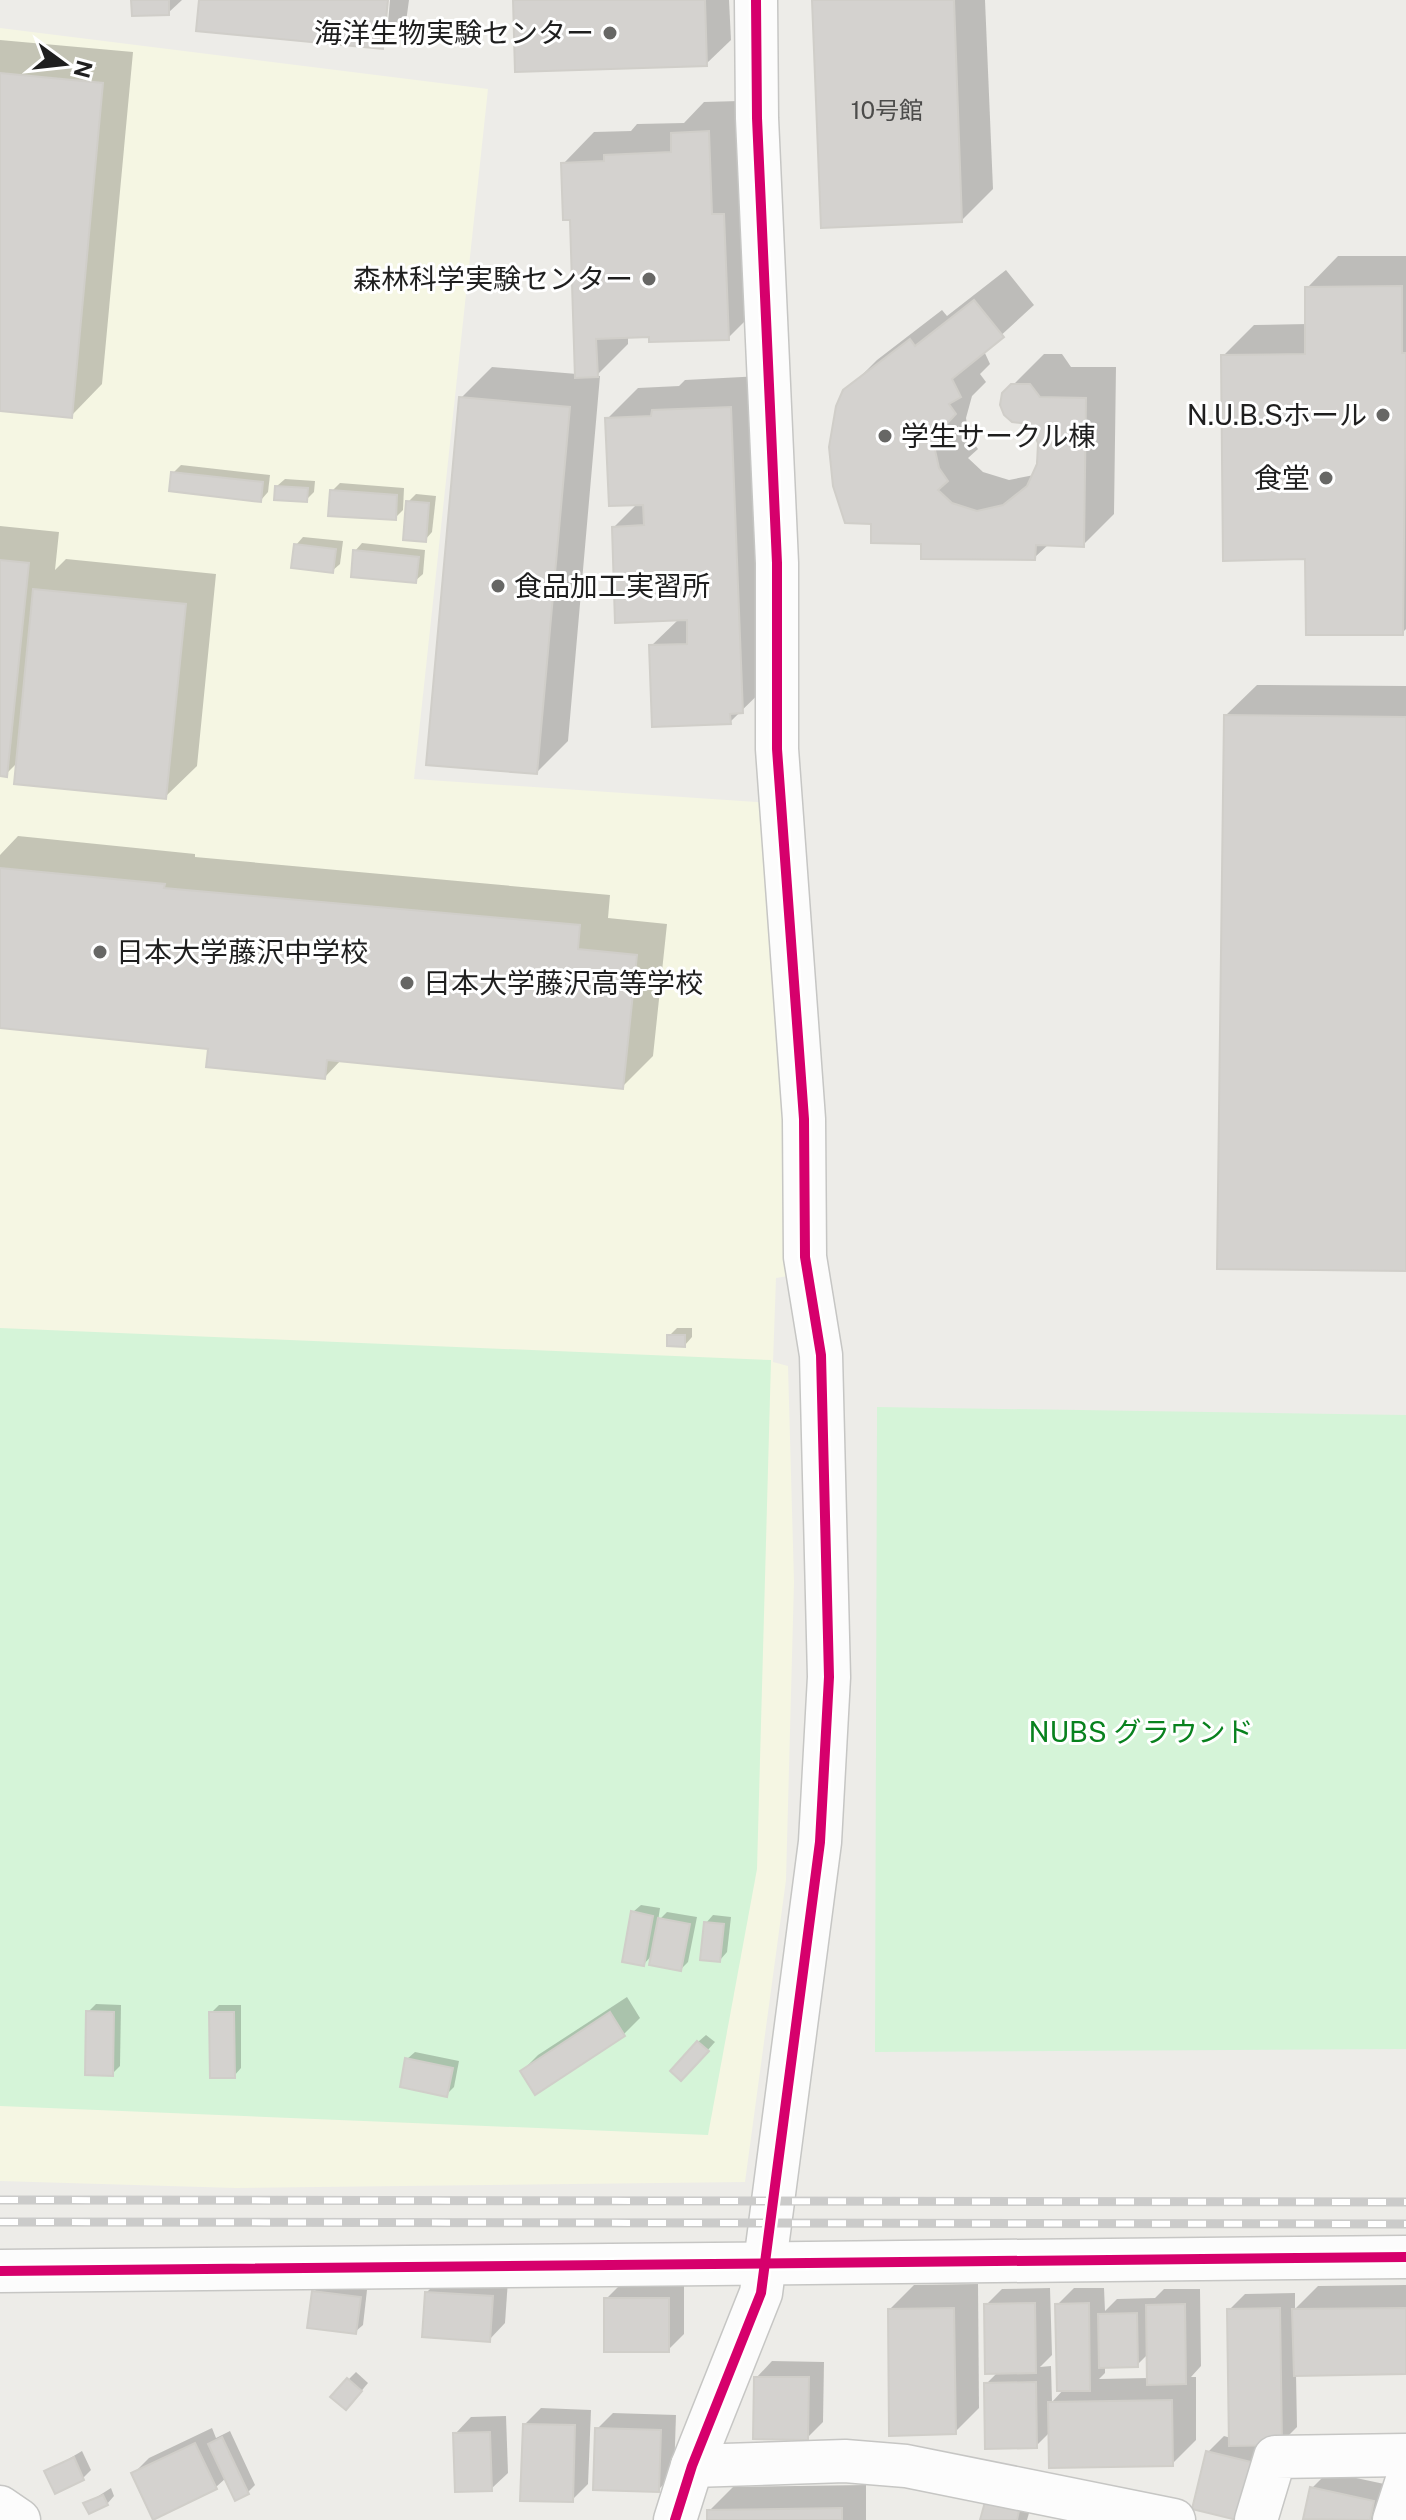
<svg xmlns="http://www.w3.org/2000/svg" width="1406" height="2520" font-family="'Public Sans','Noto Sans JP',sans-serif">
	<rect width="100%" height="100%" fill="#edece8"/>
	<polygon fill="#f5f6e3" points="0,28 488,89 414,779 770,803 777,808 788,1276 776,1278 773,1362 788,1366 794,1582 786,1880 745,2182 236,2188 0,2181"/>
	<g fill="#d5f4d8">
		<polygon points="0,1328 771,1360 757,1869 708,2135 0,2106"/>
		<polygon points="877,1407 1406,1415 1406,2049 875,2052"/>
	</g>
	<g fill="#0003" fill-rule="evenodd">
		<polygon points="133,0 182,0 168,13"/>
		<polygon points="201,0 386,0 384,23 388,23 390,0 409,0 406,22 382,46"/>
		<polygon points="515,0 729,0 731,40 706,64"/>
		<polygon points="814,0 985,0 993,189 962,220"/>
		<polygon points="0,40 133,52 102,384 71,416 0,409"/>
		<polygon points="739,101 759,307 728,338 628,336 628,344 596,376 600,376 568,741 537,772 461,398 492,367 577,374 572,218 563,164 594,132 631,131 637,124 684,123 704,102"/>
		<polygon points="1338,256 1406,256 1406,629 1402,633 1307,557 1223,356 1254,325 1307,324 1307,288"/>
		<polygon points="1006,270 1034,305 984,351 990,364 980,374 986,382 972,396 966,418 969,437 978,449 968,458 983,472 1009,480 1034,475 1040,443 1031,422 1004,394 1044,354 1062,354 1071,367 1116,367 1114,514 1083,545 1049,544 1034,558 923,542 873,522 845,392 877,360 942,310 947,316"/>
		<polygon points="761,376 773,680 730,722 651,646 679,619 614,527 638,503 607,419 638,388 679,386 685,380"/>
		<polygon points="181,465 270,475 268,492 261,500 173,473"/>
		<polygon points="285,479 315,481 314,492 306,500 277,486"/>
		<polygon points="340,483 404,488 403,510 395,518 332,491"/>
		<polygon points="416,494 436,496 432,532 425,540 408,502"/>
		<polygon points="0,526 59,532 55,570 66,559 216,574 197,766 165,797 18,762 6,774 0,774"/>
		<polygon points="303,537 343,541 340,564 332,571 296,545"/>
		<polygon points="362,543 425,550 423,574 415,581 355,551"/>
		<polygon points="1257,685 1406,686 1406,1269 1225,716"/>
		<polygon points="18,836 195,854 195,857 610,895 608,918 667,924 653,1056 622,1087 342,1059 325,1077 211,1047 0,1026 0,855"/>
		<polygon points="677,1328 692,1328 692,1337 685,1345 669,1336"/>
		<polygon points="641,1905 660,1908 658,1921 667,1912 697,1917 688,1962 681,1969 653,1954 644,1964 633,1912"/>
		<polygon points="713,1915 731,1917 727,1952 720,1960 706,1923"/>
		<polygon points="627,1997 640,2018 624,2034 536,2092 522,2071 538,2055"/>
		<polygon points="96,2004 121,2005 120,2066 112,2074 88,2012"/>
		<polygon points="219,2005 241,2005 241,2068 234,2076 211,2013"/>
		<polygon points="706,2035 715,2042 689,2071 698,2042"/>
		<polygon points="415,2052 459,2061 454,2087 446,2095 407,2059"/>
		<polygon points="443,2276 508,2280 505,2323 489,2340 427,2292"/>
		<polygon points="622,2283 684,2283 684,2334 668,2350 606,2299"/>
		<polygon points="322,2284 367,2290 363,2325 355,2332 314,2292"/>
		<polygon points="978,2284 979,2408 955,2432 890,2309 914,2285"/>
		<polygon points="1406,2285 1406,2372 1296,2374 1297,2427 1281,2443 1253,2502 1208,2452 1224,2436 1231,2438 1229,2310 1245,2294 1295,2293 1295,2309 1318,2286"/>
		<path d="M 1050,2288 L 1052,2355 L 1040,2367 L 1051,2366 L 1052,2402 L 1064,2389 L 1057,2305 L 1074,2288 L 1104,2288 L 1105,2311 L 1117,2299 L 1155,2298 L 1164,2289 L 1200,2289 L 1201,2366 L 1191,2377 L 1196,2377 L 1196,2440 L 1172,2464 L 1051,2431 L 1036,2446 L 986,2384 L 999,2371 L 986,2305 L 1002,2289 ZM 1149,2353 L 1149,2378 L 1099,2379 L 1105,2373 L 1105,2365 L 1137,2365 Z"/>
		<polygon points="772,2361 824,2362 823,2422 807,2438 756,2378"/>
		<polygon points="356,2372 368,2383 354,2400 348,2380"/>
		<polygon points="541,2408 591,2410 588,2484 572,2500 525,2424"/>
		<polygon points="613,2413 676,2415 674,2474 658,2490 597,2429"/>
		<polygon points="506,2416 508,2473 491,2489 455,2434 471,2417"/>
		<polygon points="212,2428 216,2438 230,2431 255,2485 247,2493 226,2478 216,2487 133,2474 149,2458"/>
		<polygon points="82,2451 91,2470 83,2478 47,2472"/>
		<polygon points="1328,2472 1389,2485 1376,2520 1306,2517 1312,2488"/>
		<polygon points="866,2485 866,2520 709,2520 709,2511 733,2487"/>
		<polygon points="111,2488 114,2496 107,2504 86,2504"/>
		<polygon points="1034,2496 1027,2520 982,2520 987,2503"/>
	</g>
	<g fill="#d4d2cf" stroke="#d0cec9" stroke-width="2">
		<polygon points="131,0 169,0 169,15 132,16"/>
		<polygon points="199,0 388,0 383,49 196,31"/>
		<polygon points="513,0 705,0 707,66 515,72"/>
		<polygon points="812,0 954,0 962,222 821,228"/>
		<polygon points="0,73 103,83 72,418 0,411"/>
		<polygon points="709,131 712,214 724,214 729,340 649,342 649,337 596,339 598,377 575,378 570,220 563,220 561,163 604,161 604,155 671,152 671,133"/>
		<polygon points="1402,286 1402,353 1406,353 1403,635 1306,635 1305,559 1223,561 1221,355 1305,354 1305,287"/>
		<polygon points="974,300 1004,337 952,379 961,397 949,404 956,414 941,430 935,450 939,468 948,481 938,490 952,503 977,511 1003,505 1027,486 1037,464 1038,443 1030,424 1012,422 1004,415 1000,405 1002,393 1011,384 1030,384 1040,397 1086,398 1084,547 1036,545 1035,560 921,559 921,544 871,543 871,524 845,523 833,486 829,447 836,406 843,390 910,339 915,346"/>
		<polygon points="459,397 570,407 537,774 426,765"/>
		<polygon points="731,407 743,713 730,714 731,724 652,727 649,645 687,644 687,620 615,623 612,527 644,525 643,505 609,506 605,418 651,416 652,410"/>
		<polygon points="171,472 263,482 261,502 169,491"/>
		<polygon points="275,486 308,488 307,502 274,500"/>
		<polygon points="330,490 397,495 396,520 328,516"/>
		<polygon points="406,501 429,503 426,542 403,540"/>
		<polygon points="294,544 336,549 333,573 291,568"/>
		<polygon points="353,550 419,557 416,583 351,577"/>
		<polygon points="0,560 29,563 7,777 0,776"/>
		<polygon points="33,589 186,604 166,799 14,784"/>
		<polygon points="1224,715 1406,717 1406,1271 1217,1269"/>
		<polygon points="0,868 165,884 164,888 580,925 578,949 637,955 623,1089 327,1060 325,1079 206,1067 208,1049 0,1028"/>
		<polygon points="667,1335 685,1335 685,1347 667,1346"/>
		<polygon points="631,1911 653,1916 644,1966 622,1962"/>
		<polygon points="658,1918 690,1924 681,1971 649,1965"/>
		<polygon points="704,1922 724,1924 720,1962 700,1960"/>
		<polygon points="86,2011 114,2012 113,2076 85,2075"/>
		<polygon points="209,2012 234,2012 235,2078 210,2078"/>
		<polygon points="610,2012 625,2036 535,2095 520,2071"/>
		<polygon points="697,2041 709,2051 681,2081 670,2071"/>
		<polygon points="405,2058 453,2068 447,2097 400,2087"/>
		<polygon points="312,2291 361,2297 356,2334 307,2328"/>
		<polygon points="425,2292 493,2296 490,2342 422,2337"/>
		<rect x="604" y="2298" width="65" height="54"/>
		<polygon points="1035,2303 1036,2373 985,2374 984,2304"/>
		<polygon points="1089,2303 1090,2391 1057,2391 1055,2304"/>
		<polygon points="1185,2304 1186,2384 1147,2385 1146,2305"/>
		<polygon points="954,2308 956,2434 889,2436 888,2309"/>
		<polygon points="1280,2308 1282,2445 1229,2446 1227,2309"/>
		<polygon points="1406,2308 1406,2374 1294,2376 1292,2309"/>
		<polygon points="1137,2313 1138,2367 1099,2368 1098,2314"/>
		<polygon points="754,2377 809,2377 808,2440 753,2439"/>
		<polygon points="347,2378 362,2391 346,2410 330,2397"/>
		<polygon points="1036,2382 1037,2448 985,2449 984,2383"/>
		<polygon points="1172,2400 1173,2466 1049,2468 1048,2402"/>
		<polygon points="523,2424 575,2425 573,2502 520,2501"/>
		<polygon points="595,2428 661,2430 659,2492 593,2490"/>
		<polygon points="490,2432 492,2491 455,2492 453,2433"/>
		<polygon points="222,2437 249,2494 235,2501 208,2444"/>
		<polygon points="195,2443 217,2489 153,2520 131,2473"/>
		<polygon points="1206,2451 1251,2462 1237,2520 1192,2509"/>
		<polygon points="74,2457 84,2480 55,2494 44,2471"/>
		<polygon points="1310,2487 1374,2501 1370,2520 1303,2519"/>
		<polygon points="103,2495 108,2505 89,2514 83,2503"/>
		<polygon points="985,2502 1019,2511 1017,2520 980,2520"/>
		<polygon points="842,2508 842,2520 707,2520 707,2510"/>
	</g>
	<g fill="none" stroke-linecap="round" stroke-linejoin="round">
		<defs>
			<g id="street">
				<polyline points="0,2271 1406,2257"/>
				<polyline points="692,2466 845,2461 906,2466 1174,2520"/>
				<polyline points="0,2507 19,2520"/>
				<polyline points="675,2520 692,2466 761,2293 820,1842 829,1677 821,1355 805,1257 804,1119 777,749 777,563 757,118 756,0"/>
				<polyline points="1256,2520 1275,2457 1406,2455"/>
				<polyline points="1394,2520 1406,2483"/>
			</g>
		</defs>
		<use href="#street" stroke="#c6c6c4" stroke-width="45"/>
		<use href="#street" stroke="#fcfcfc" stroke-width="42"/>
		<defs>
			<g id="rail">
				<polyline points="0,2200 1406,2202"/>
				<polyline points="0,2222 1406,2224"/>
			</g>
		</defs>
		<use href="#rail" stroke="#cbcbca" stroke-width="9"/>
		<use href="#rail" stroke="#fff" stroke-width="6" stroke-dasharray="18" stroke-linecap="butt"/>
		<defs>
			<g id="cycleway">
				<polyline points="0,2271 1406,2257"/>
				<polyline points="675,2520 692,2466 761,2293 820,1842 829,1677 821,1355 805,1257 804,1119 777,749 777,563 757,118 756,0"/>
			</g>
		</defs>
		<use href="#cycleway" stroke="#fff" stroke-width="15"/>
		<use href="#cycleway" stroke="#d6006c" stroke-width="10"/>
	</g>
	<g fill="#676765" stroke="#fff" stroke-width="3">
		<circle cx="610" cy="33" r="8"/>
		<circle cx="649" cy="279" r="8"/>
		<circle cx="1383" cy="415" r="8"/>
		<circle cx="885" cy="436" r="8"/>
		<circle cx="1326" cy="478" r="8"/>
		<circle cx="498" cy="586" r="8"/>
		<circle cx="100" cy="952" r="8"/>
		<circle cx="407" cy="983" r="8"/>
	</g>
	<g text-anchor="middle" stroke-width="6" stroke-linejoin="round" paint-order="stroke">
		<g font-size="24" fill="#4c4c4b">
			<text x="887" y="119">10号館</text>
		</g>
		<g font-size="28" fill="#1f1f1f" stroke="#fff" text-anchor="end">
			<text x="594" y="43">海洋生物実験センター</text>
			<text x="633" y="289">森林科学実験センター</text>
			<text x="1367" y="425">N.U.B.Sホール</text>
			<text x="901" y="446" text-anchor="start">学生サークル棟</text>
			<text x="1310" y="488">食堂</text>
			<text x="514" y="596" text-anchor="start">食品加工実習所</text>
			<text x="116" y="962" text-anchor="start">日本大学藤沢中学校</text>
			<text x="423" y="993" text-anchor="start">日本大学藤沢高等学校</text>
		</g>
		<g font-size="28" fill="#08821e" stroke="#fff">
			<text x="1141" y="1742">NUBS グラウンド</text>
		</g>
	</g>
	<g transform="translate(64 64) rotate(105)" stroke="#ffffff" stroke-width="6" paint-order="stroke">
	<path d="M0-6L14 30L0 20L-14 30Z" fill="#1f1f1f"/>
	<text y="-12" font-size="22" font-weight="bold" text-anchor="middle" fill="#1f1f1f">N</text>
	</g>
</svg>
